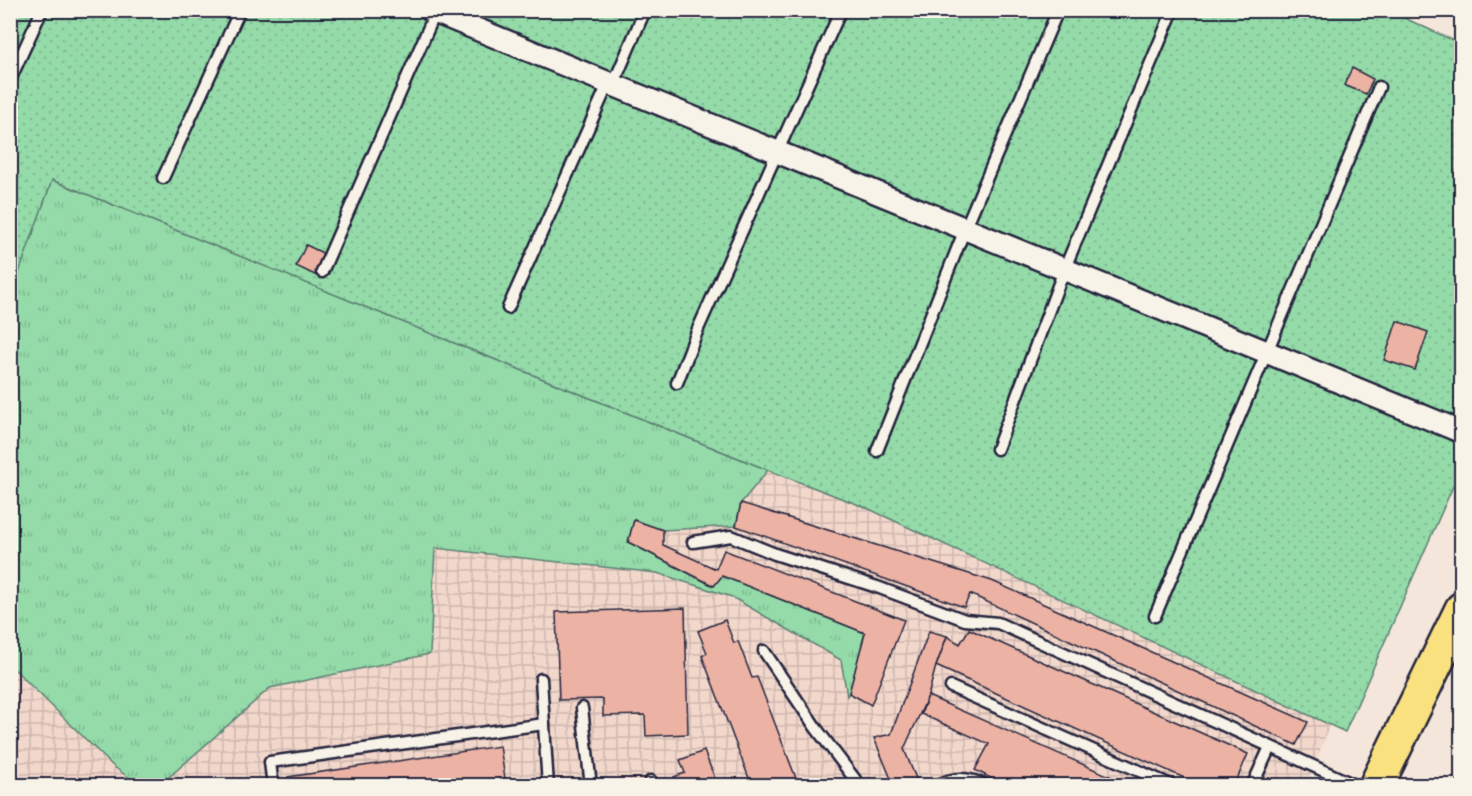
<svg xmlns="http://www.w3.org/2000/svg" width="1472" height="796" font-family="'Shantell Sans',sans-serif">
	<defs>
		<pattern id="industrial-grid" width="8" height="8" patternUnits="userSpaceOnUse" patternTransform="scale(1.5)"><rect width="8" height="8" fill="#f2d7cb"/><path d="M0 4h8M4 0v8" fill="none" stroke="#cfb8af"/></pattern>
		<pattern id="grass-tufts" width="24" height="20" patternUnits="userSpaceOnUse" patternTransform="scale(1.5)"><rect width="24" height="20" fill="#94dba9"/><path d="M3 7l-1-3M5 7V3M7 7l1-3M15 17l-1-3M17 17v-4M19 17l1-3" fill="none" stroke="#7fbc92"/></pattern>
		<pattern id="park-dots" width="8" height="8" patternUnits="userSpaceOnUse" patternTransform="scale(1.5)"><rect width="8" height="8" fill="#94dba9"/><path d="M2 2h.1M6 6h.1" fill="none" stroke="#7fbc92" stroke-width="1.8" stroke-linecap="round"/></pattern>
	</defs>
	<rect width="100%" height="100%" fill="#f5e6db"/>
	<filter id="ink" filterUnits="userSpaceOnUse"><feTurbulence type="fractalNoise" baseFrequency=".0167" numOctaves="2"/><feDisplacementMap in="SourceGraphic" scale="12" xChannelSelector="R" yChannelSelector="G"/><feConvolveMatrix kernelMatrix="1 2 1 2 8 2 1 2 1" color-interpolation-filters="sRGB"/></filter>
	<g filter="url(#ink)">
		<g fill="url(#industrial-grid)">
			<polygon points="768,470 867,508 1330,725 1307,785 160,786 270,688 430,654 435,548 657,573 732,597 841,660 847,695 865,634 714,586 628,542 634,520 741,503"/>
			<polygon points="10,667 114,767 140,785 11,785"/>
		</g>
		<polygon fill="url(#grass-tufts)" stroke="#5b7e72" stroke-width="1.5" points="52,180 768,470 741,503 736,526 663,530 634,520 628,542 713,586 722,576 865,633 849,693 847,696 841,660 732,597 657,573 435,548 430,654 270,688 160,785 140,785 114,767 11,666 10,295"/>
		<polygon fill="url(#park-dots)" stroke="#5b7e72" stroke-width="1.5" points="1387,10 1461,44 1461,468 1345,732 867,508 768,470 52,180 11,295 11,11"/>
		<g fill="#ecb3a5" stroke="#22223b" stroke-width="1.5">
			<polygon points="1352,68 1373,79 1366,94 1344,85"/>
			<polygon points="306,245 327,255 317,276 296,266"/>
			<polygon points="1397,321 1428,332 1415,370 1384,360"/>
			<polygon points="741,503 992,581 1308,722 1296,745 970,594 964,607 736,526"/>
			<polygon points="634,520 663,530 663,545 716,569 724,550 904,620 871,705 849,693 865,633 722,576 714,586 628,542"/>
			<polygon points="685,608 688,734 646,736 645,715 603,716 603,699 559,700 556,612"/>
			<polygon points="725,620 734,643 738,641 752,678 757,677 799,786 752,786 702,656 707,653 698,631"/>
			<polygon points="969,629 1248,754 1234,786 1202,786 936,666 947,636 960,644"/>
			<polygon points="929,631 947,636 936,666 928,696 904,749 919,786 894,786 874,738 891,734"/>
			<polygon points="928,696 1132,786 1006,786 975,770 989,744 921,714"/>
			<polygon points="500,746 506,785 289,786 288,777"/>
			<polygon points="704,751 718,786 678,786 674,777 685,773 680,760"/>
			<polygon points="1461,771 1462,786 1455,786"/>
		</g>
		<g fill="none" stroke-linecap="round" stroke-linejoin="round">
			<defs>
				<g id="lane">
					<polyline points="10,80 42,10"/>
					<polyline points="163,178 240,10"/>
					<polyline points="322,272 436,11"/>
					<polyline points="508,308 604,93 613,85 645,10"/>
					<polyline points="677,383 698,329 841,10"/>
					<polyline points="997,449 1064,270 1173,10"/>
					<polyline points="877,451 965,229 1058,10"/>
					<polyline points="693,542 731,536 775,554 877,587 965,620 998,623 1357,786"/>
					<polyline points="1155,616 1379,87"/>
					<polyline points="764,651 816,728 860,786"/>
					<polyline points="541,679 548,786"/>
					<polyline points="951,687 1173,786"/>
					<polyline points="582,708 591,786"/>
					<polyline points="651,781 653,786"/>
					<polyline points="273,786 270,762 544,724"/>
					<path d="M 937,786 C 952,777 969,777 986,786"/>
					<polyline points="1252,786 1270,747"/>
				</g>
				<polyline id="street" points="430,10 1462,432"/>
				<polyline id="primary" points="1376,786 1462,609"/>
			</defs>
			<use href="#lane" stroke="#22223b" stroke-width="15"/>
			<use href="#street" stroke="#22223b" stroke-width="26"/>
			<use href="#primary" stroke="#22223b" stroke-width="38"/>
			<use href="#lane" stroke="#f7f3e8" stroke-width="10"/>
			<use href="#street" stroke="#f7f3e8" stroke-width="21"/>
			<use href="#primary" stroke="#fae180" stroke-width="33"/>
		</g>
	</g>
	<rect width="1472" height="796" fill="none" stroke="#f7f3e8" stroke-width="36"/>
	<rect x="18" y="18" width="1436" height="760" fill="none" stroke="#22223b" stroke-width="2" filter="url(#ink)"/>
</svg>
